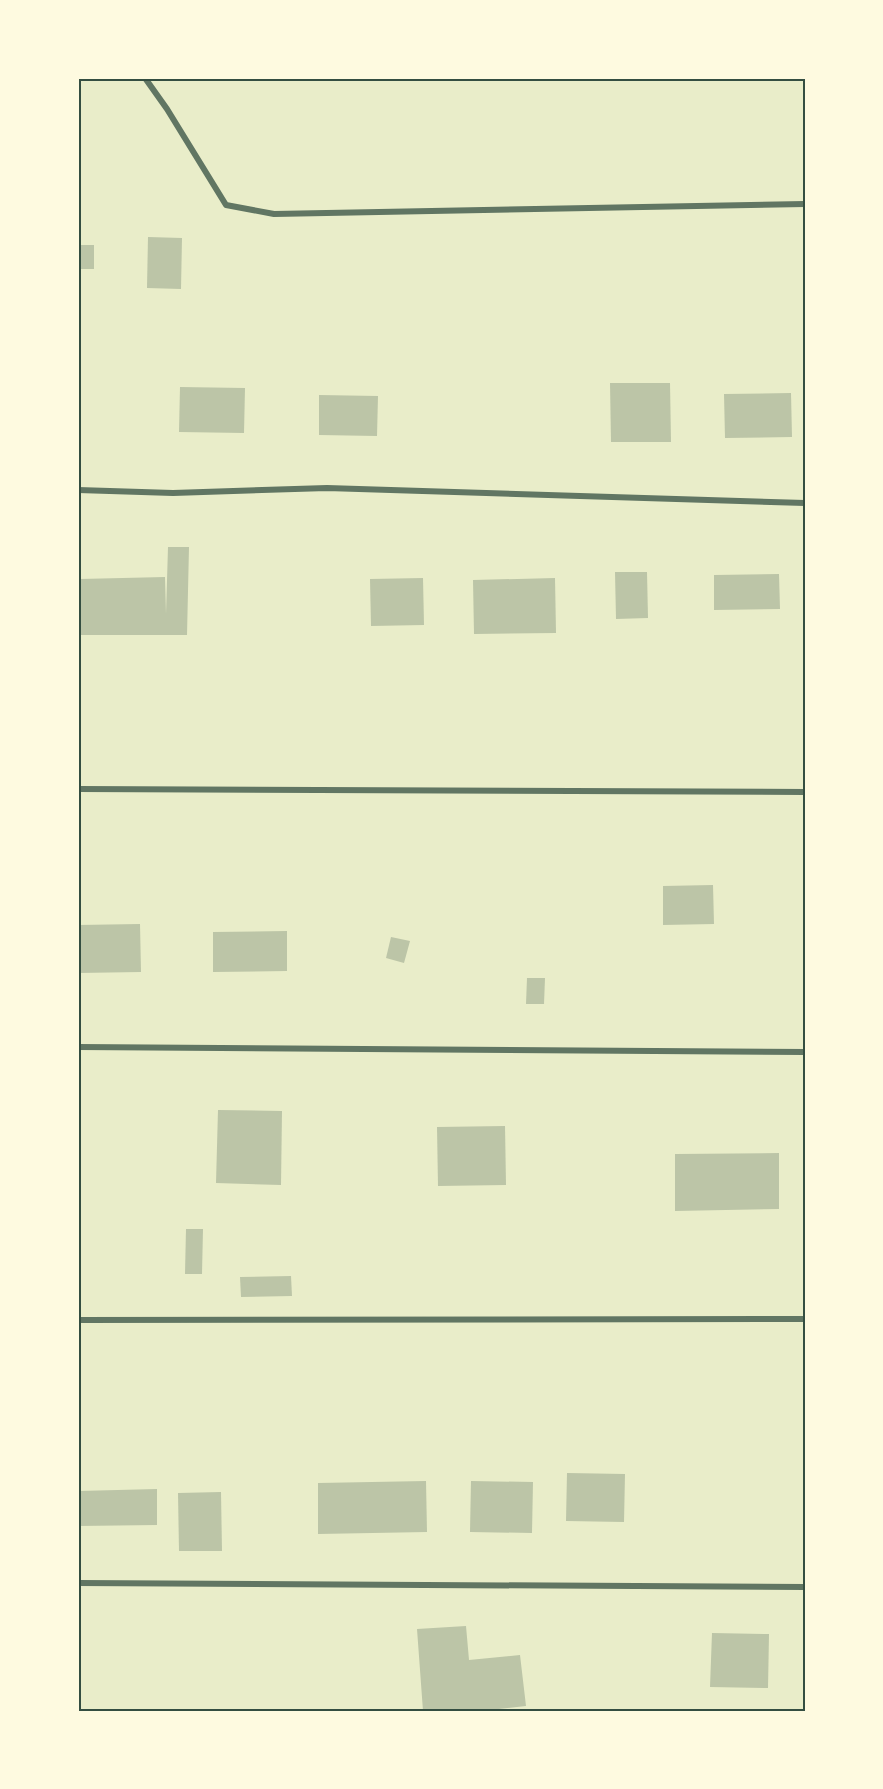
<svg xmlns="http://www.w3.org/2000/svg" width="883" height="1789" font-family="Ubuntu,sans-serif">
	<rect width="100%" height="100%" fill="#e9edc9"/>
	<g fill="#bcc5a7">
		<polygon points="148,237 182,238 181,289 147,288"/>
		<rect x="78" y="245" width="16" height="24"/>
		<polygon points="610,383 670,383 671,442 611,442"/>
		<polygon points="180,387 245,388 244,433 179,432"/>
		<polygon points="791,393 792,437 725,438 724,394"/>
		<polygon points="319,395 378,396 377,436 319,435"/>
		<polygon points="168,547 189,547 187,635 81,635 80,579 165,577 166,614"/>
		<polygon points="615,572 647,572 648,618 616,619"/>
		<polygon points="779,574 780,609 714,610 714,575"/>
		<polygon points="423,578 424,625 371,626 370,579"/>
		<polygon points="555,578 556,633 474,634 473,580"/>
		<polygon points="713,885 714,924 663,925 663,886"/>
		<polygon points="140,924 141,972 78,973 78,925"/>
		<polygon points="287,931 287,971 213,972 213,932"/>
		<polygon points="391,937 410,941 404,963 386,958"/>
		<polygon points="527,978 545,978 544,1004 526,1004"/>
		<polygon points="218,1110 282,1111 281,1185 216,1183"/>
		<polygon points="505,1126 506,1185 438,1186 437,1127"/>
		<polygon points="779,1153 779,1209 675,1211 675,1154"/>
		<polygon points="186,1229 203,1229 202,1274 185,1274"/>
		<polygon points="291,1276 292,1296 241,1297 240,1277"/>
		<polygon points="567,1473 625,1474 624,1522 566,1521"/>
		<polygon points="426,1481 427,1532 318,1534 318,1483"/>
		<polygon points="471,1481 533,1482 532,1533 470,1532"/>
		<polygon points="157,1489 157,1525 78,1526 78,1491"/>
		<polygon points="221,1492 222,1551 179,1551 178,1493"/>
		<polygon points="466,1626 469,1660 520,1655 526,1706 481,1711 423,1711 417,1629"/>
		<polygon points="712,1633 769,1634 768,1688 710,1687"/>
	</g>
	<g fill="none" stroke-linecap="round" stroke-linejoin="round">
		<g stroke="#617663" stroke-width="6">
			<polyline points="145,78 167,109 226,205 274,214 805,204"/>
			<polyline points="78,490 173,493 327,488 805,503"/>
			<polyline points="78,789 805,792"/>
			<polyline points="78,1047 805,1052"/>
			<polyline points="78,1320 805,1319"/>
			<polyline points="78,1583 805,1587"/>
		</g>
	</g>
	<rect width="883" height="1789" fill="none" stroke="#fefae0" stroke-width="159"/>
	<rect x="80" y="80" width="724" height="1630" fill="none" stroke="#344e41" stroke-width="2"/>
</svg>
